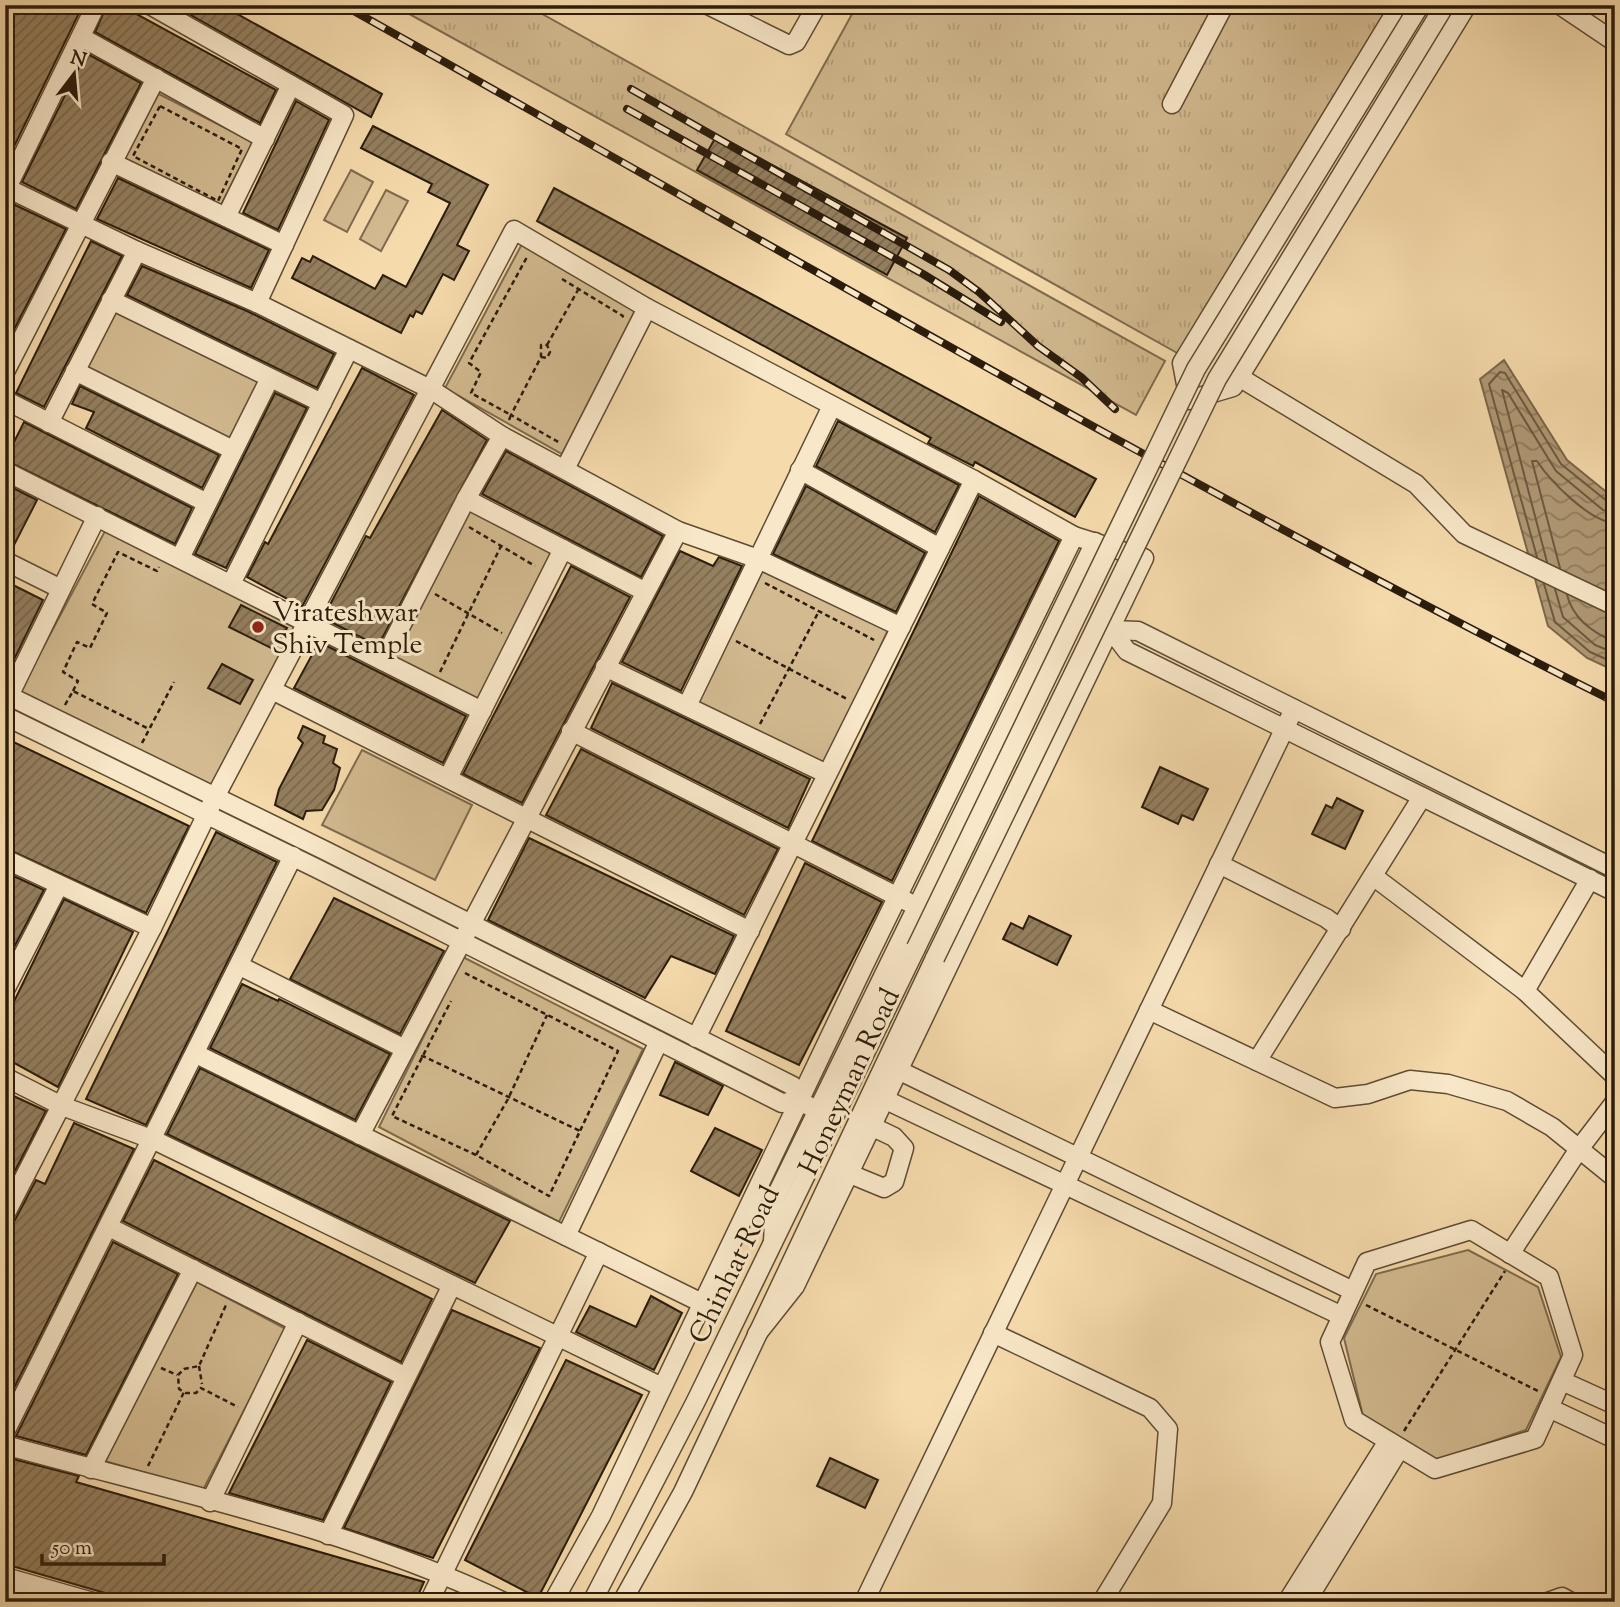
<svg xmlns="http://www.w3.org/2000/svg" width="1620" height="1607" font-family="'Sorts Mill Goudy',serif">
	<defs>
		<pattern id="grass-tufts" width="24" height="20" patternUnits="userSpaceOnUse" patternTransform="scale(1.75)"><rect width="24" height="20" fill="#d3ba90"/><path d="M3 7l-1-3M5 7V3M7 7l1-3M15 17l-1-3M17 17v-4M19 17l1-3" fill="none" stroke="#b59f7b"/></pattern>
		<pattern id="water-waves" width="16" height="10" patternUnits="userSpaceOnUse" patternTransform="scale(1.75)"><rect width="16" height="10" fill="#b09975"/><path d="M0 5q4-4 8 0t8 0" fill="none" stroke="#8f7c5e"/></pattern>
		<pattern id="building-hatch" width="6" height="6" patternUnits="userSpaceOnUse" patternTransform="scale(1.75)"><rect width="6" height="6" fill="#947f5e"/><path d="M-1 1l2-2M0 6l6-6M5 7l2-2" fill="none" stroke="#79674c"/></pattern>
	</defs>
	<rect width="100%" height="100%" fill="#f5daab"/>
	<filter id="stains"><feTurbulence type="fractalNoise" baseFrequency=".00286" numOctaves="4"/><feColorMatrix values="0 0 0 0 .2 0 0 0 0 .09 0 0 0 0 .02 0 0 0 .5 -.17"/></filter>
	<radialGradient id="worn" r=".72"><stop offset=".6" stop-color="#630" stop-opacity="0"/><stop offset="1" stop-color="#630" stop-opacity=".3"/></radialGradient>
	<g fill="url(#grass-tufts)" stroke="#7f6b4e" stroke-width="2">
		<polygon points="393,5 526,5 1165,361 1136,415"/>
		<polygon points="857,5 1390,5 1179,354 786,134"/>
	</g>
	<g fill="#d3ba90" stroke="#7f6b4e" stroke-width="2">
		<polygon points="157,93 253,142 220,207 124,158"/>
		<polygon points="351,170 373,182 347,232 324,220"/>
		<polygon points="386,190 408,201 381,251 360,239"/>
		<polygon points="522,244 636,309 562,454 445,388"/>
		<polygon points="113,305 264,381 233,447 82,370"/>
		<polygon points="470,508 556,553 479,705 391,659"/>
		<polygon points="105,531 296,628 211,789 19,693"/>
		<polygon points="762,566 888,630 825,768 692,702"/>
		<polygon points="362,750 472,805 435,880 322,825"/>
		<polygon points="463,957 643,1049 559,1222 379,1127"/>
		<polygon points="1468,1250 1538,1287 1561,1357 1526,1430 1437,1460 1363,1416 1344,1338 1376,1274"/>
		<polygon points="197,1282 286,1329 203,1490 105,1461"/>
	</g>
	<polygon fill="url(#water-waves)" stroke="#7b674b" stroke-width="2" points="1504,360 1567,460 1615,499 1615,671 1587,658 1548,626 1480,379"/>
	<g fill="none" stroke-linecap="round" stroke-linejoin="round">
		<g stroke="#6e5a40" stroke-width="2">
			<polyline points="1537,557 1489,384 1500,372 1505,373 1561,464 1608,502 1615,504"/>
			<polyline points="1547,562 1502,390 1508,393 1556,471 1603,510 1615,513"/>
			<path d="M 1560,568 L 1532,461 L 1537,461 C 1550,481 1590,522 1615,523"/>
			<polyline points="1544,584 1555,622 1590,652 1615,663"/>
			<polyline points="1555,589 1563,617 1595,645 1615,653"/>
			<path d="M 1567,595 C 1573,618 1593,633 1615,642"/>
		</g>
	</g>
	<g fill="url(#building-hatch)" stroke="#2b1c0b" stroke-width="2">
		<polygon points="5,5 83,5 5,165"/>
		<polygon points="107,5 120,5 276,90 260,123 95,32"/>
		<polygon points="173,5 221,5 382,94 371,117"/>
		<polygon points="86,53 141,83 76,209 22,182"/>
		<polygon points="296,101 329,120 278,230 243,213"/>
		<polygon points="373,126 488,185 457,245 469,251 454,280 443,274 422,314 416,311 413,317 410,315 401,333 292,278 302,258 310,262 313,256 375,289 383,275 406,287 450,203 428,192 432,184 361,148"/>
		<polygon points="717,135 907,238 887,275 697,170"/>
		<polygon points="118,178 269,250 251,288 97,219"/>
		<polygon points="554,188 1096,479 1075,517 975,462 973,466 928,443 931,438 537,221"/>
		<polygon points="15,205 66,229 5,347 5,223"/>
		<polygon points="91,241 122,256 44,407 16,393"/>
		<polygon points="142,266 247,311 334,354 317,388 127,295"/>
		<polygon points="362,368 414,395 302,607 247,577 265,542 268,544"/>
		<polygon points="80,386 219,455 202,488 86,428 94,412 72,404"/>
		<polygon points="275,393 307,408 226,568 195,554"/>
		<polygon points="442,410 487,440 378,646 323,618 366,536 370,538"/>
		<polygon points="838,421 959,485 935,532 816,466"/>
		<polygon points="24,422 192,508 175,544 5,460"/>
		<polygon points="506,451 663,536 641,577 482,494"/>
		<polygon points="5,484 37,500 11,551 5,550"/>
		<polygon points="806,486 925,553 896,612 773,554"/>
		<polygon points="979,496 1059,541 892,881 812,841"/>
		<polygon points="680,551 713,566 719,557 742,566 681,691 622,662"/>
		<polygon points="571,566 630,597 522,803 463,774"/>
		<polygon points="5,581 43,600 5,678"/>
		<polygon points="241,605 287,628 275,650 229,627"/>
		<polygon points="319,642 466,716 443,763 294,688"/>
		<polygon points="222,664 253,680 240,704 208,688"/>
		<polygon points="612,683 810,779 788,828 591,728"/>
		<polygon points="303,726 325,736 323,743 337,749 333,763 340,768 334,790 322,810 306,811 303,819 275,805 279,789 303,743 298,738"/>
		<polygon points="5,738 189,826 146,913 5,848"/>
		<polygon points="581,749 778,849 744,915 546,815"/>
		<polygon points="1160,767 1208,789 1193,820 1182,815 1178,824 1142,807"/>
		<polygon points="1337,798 1363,811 1345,849 1312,834 1326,805 1332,808"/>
		<polygon points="216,832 277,862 146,1125 86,1099"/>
		<polygon points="529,838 734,936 715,974 671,956 645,998 488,920"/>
		<polygon points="805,863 882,902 799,1065 726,1031"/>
		<polygon points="5,872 44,890 9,957 5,955"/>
		<polygon points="334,898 444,951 400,1034 290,979"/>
		<polygon points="64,899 133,932 58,1087 5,1058 5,1020"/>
		<polygon points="1029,916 1071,936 1057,965 1003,939 1011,923 1023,929"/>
		<polygon points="242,984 278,1001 279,999 390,1054 355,1120 210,1048"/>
		<polygon points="675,1062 723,1086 708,1115 660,1095"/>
		<polygon points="200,1068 510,1221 475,1283 167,1134"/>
		<polygon points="5,1092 46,1111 5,1190"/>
		<polygon points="74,1123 134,1149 5,1406 5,1226 15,1220 36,1180 45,1184"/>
		<polygon points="715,1128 762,1150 739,1196 691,1171"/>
		<polygon points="154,1160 432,1299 401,1362 123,1221"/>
		<polygon points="113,1242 178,1274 86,1455 16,1436"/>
		<polygon points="651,1296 682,1313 654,1370 576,1332 590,1306 636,1327"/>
		<polygon points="452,1310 540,1348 433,1558 344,1528"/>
		<polygon points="307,1340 391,1382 323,1520 229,1493"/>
		<polygon points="566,1360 642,1395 538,1598 465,1560"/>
		<polygon points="5,1457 79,1476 76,1482 424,1582 415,1602 136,1602 5,1564"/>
		<polygon points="830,1458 878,1480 865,1508 817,1486"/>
	</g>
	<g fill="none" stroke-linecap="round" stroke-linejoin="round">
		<defs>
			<g id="minor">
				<polyline points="150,5 344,115 257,303"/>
				<polyline points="708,5 789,45 796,42 817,5"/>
				<polyline points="1400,5 1182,363 1189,400 1233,387 1467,5"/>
				<polyline points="1560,5 1615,42"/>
				<polyline points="81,37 265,139"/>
				<polyline points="1172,104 1224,5"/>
				<polyline points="111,162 284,245"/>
				<polyline points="5,187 137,251 257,303 432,390 502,436 678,531 758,559 901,627"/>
				<polyline points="5,192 96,5"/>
				<polyline points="226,217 291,85"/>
				<polyline points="111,300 322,403"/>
				<polyline points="75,371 233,450"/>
				<polyline points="5,372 156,78"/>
				<polyline points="1239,377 1416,484 1464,534 1615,606"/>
				<polyline points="5,400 207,503"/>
				<polyline points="49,423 137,251"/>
				<polyline points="565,469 647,308"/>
				<polyline points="800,470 940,548"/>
				<polyline points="5,471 482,711"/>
				<polyline points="466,499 644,591"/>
				<polyline points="180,558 270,378"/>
				<polyline points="5,561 61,589"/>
				<polyline points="231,584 349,349"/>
				<polyline points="1111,630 1127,651 1615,892"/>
				<polyline points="1111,630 1138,631 1615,869"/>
				<polyline points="383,661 466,499 502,436"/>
				<polyline points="605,667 827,774"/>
				<polyline points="272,690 750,931"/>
				<polyline points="5,694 326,851 793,1086 799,1101"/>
				<polyline points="9,696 97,516"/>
				<polyline points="687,706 831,408"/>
				<polyline points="5,716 316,868 782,1103 799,1101 817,1110"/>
				<polyline points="571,731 908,902"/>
				<polyline points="448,778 563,549"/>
				<polyline points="5,859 152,928"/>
				<polyline points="1219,864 1326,918 1341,929"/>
				<polyline points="1373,876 1525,991"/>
				<polyline points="1590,879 1525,991 1615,1076"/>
				<polyline points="240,966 405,1049"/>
				<polyline points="5,990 59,885"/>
				<polyline points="1149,1010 1335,1098 1368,1094 1410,1080 1448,1084 1507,1101 1552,1127 1615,1178"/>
				<polyline points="696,1038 974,480"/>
				<polyline points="196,1054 702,1303"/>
				<polyline points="1257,1061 1422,797"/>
				<polyline points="900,1071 1353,1291"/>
				<polyline points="5,1077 62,1106 154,1140 662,1387"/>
				<polyline points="886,1100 1342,1316"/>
				<polyline points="360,1135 678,531"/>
				<polyline points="850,1174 884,1188 894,1182 904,1148 894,1137 873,1127"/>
				<polyline points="5,1215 152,928 215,797 514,230 647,308 974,480 1074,536 1144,558 795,1286 757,1334"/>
				<polyline points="109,1227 406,1377"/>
				<polygon points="1471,1230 1549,1277 1573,1355 1535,1439 1435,1469 1354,1420 1330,1342 1367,1262"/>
				<polyline points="566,1236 659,1041"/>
				<polyline points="773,1242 775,1198 1095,542"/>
				<polyline points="1510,1254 1579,1149 1615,1102"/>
				<polyline points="993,1333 1150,1408 1168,1429 1162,1503 1102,1602"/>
				<polyline points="1562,1381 1615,1405"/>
				<polyline points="1549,1408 1615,1439"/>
				<polyline points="5,1432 293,856"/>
				<path d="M 5,1445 C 168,1490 352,1529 504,1602"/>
				<polyline points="91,1469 193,1269"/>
				<polyline points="210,1502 298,1322"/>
				<polyline points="328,1535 452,1285"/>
				<polyline points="5,1577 93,1602"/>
				<polyline points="5,1594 33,1602"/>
				<polyline points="429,1602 599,1252"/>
				<polyline points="553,1602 601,1516 865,963 1074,536"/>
				<polyline points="592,1602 696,1401 916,948"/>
				<polyline points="622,1602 683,1492 935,958"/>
				<polyline points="864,1602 1294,709"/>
				<polyline points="1287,1602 1388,1441"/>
				<polyline points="1306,1602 1400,1448"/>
				<polyline points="1548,1602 1562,1597 1571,1602"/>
			</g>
		</defs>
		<use href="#minor" stroke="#5e4c33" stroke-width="21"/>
		<g stroke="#2b1c0b" stroke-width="2.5" stroke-dasharray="5 3.5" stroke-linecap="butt">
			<polygon points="160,106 242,149 218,201 133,156"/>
			<polyline points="562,279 623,316 621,318"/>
			<polyline points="547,345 578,290"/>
			<polyline points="541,357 547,358 550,352 547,345 541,345 541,357 511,415 560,443"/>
			<polyline points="509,420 511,415 471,393 481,372 469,363 527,257"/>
			<polyline points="469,527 535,566"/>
			<polyline points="765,583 874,640"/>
			<polyline points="435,594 502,633"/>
			<polyline points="736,641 847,699"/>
			<polyline points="440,672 501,546"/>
			<polyline points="73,691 78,681 63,672 77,642 90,648 107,613 92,604 118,552 157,571 159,567"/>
			<polyline points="65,705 73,691 149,729"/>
			<polyline points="760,724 819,611"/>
			<polyline points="142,743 174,682"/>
			<polyline points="465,973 618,1051 580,1131"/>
			<polyline points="421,1056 425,1057 580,1131 549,1196 476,1155 392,1116 451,1001"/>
			<polyline points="476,1155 508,1099 547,1015"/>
			<polyline points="1366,1305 1538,1391"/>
			<polyline points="199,1366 202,1384"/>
			<polyline points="161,1368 177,1375"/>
			<polyline points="185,1393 196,1393 201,1388 238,1407"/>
			<polyline points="1404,1431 1505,1271"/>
			<polyline points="148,1466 184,1392 179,1389 178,1375 184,1369 199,1366 226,1305"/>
		</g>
		<use href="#minor" stroke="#f8e7c8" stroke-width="18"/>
		<defs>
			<g id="rail">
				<path d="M 343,5 C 765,241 1183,486 1615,702"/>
				<polyline points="631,89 949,270 979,292 1038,346 1081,377 1115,409"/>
				<polyline points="627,109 923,274 1001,322"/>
			</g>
		</defs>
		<use href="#rail" stroke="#2b1c0b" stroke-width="8"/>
		<use href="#rail" stroke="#f8e7c8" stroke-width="5" stroke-dasharray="16" stroke-linecap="butt"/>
		<defs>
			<g id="minor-bridge">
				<polyline points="916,948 1196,369 1420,5"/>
				<polyline points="935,958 1217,379 1445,5"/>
			</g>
		</defs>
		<use href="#minor-bridge" stroke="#5e4c33" stroke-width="21" stroke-linecap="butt"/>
		<use href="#minor-bridge" stroke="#f8e7c8" stroke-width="18"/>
	</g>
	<circle fill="#8f2418" stroke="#f8e7c8" stroke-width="2.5" cx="258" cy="627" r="7"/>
	<g text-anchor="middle" stroke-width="6" stroke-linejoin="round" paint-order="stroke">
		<g font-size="28" fill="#2b1c0b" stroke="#f8e7c8" text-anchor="start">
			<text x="272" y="621">Virateshwar<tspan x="272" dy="32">Shiv Temple</tspan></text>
		</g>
		<g font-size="28" fill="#2b1c0b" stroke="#f8e7c8">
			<text transform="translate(848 1081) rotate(-65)" y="10">Honeyman Road</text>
			<text transform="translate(733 1264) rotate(-64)" y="10">Chinhat Road</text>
		</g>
	</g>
	<rect width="1620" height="1607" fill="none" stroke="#f5daab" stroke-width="28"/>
	<rect x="7" y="7" width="1606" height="1593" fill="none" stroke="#2b1c0b" stroke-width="3.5"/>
	<rect x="14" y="14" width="1592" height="1579" fill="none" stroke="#2b1c0b" stroke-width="2"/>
	<g transform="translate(74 74) rotate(16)" stroke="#f8e7c8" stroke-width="5" paint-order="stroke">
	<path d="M0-5L12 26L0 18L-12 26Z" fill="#2b1c0b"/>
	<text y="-10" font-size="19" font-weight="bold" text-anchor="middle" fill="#2b1c0b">N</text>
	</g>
	<path d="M42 1554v10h122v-10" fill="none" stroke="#2b1c0b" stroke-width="3.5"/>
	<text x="52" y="1554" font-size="21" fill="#2b1c0b" stroke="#f8e7c8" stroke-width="5" paint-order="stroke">50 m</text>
	<rect width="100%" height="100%" filter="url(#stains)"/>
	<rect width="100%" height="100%" fill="url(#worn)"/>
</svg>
